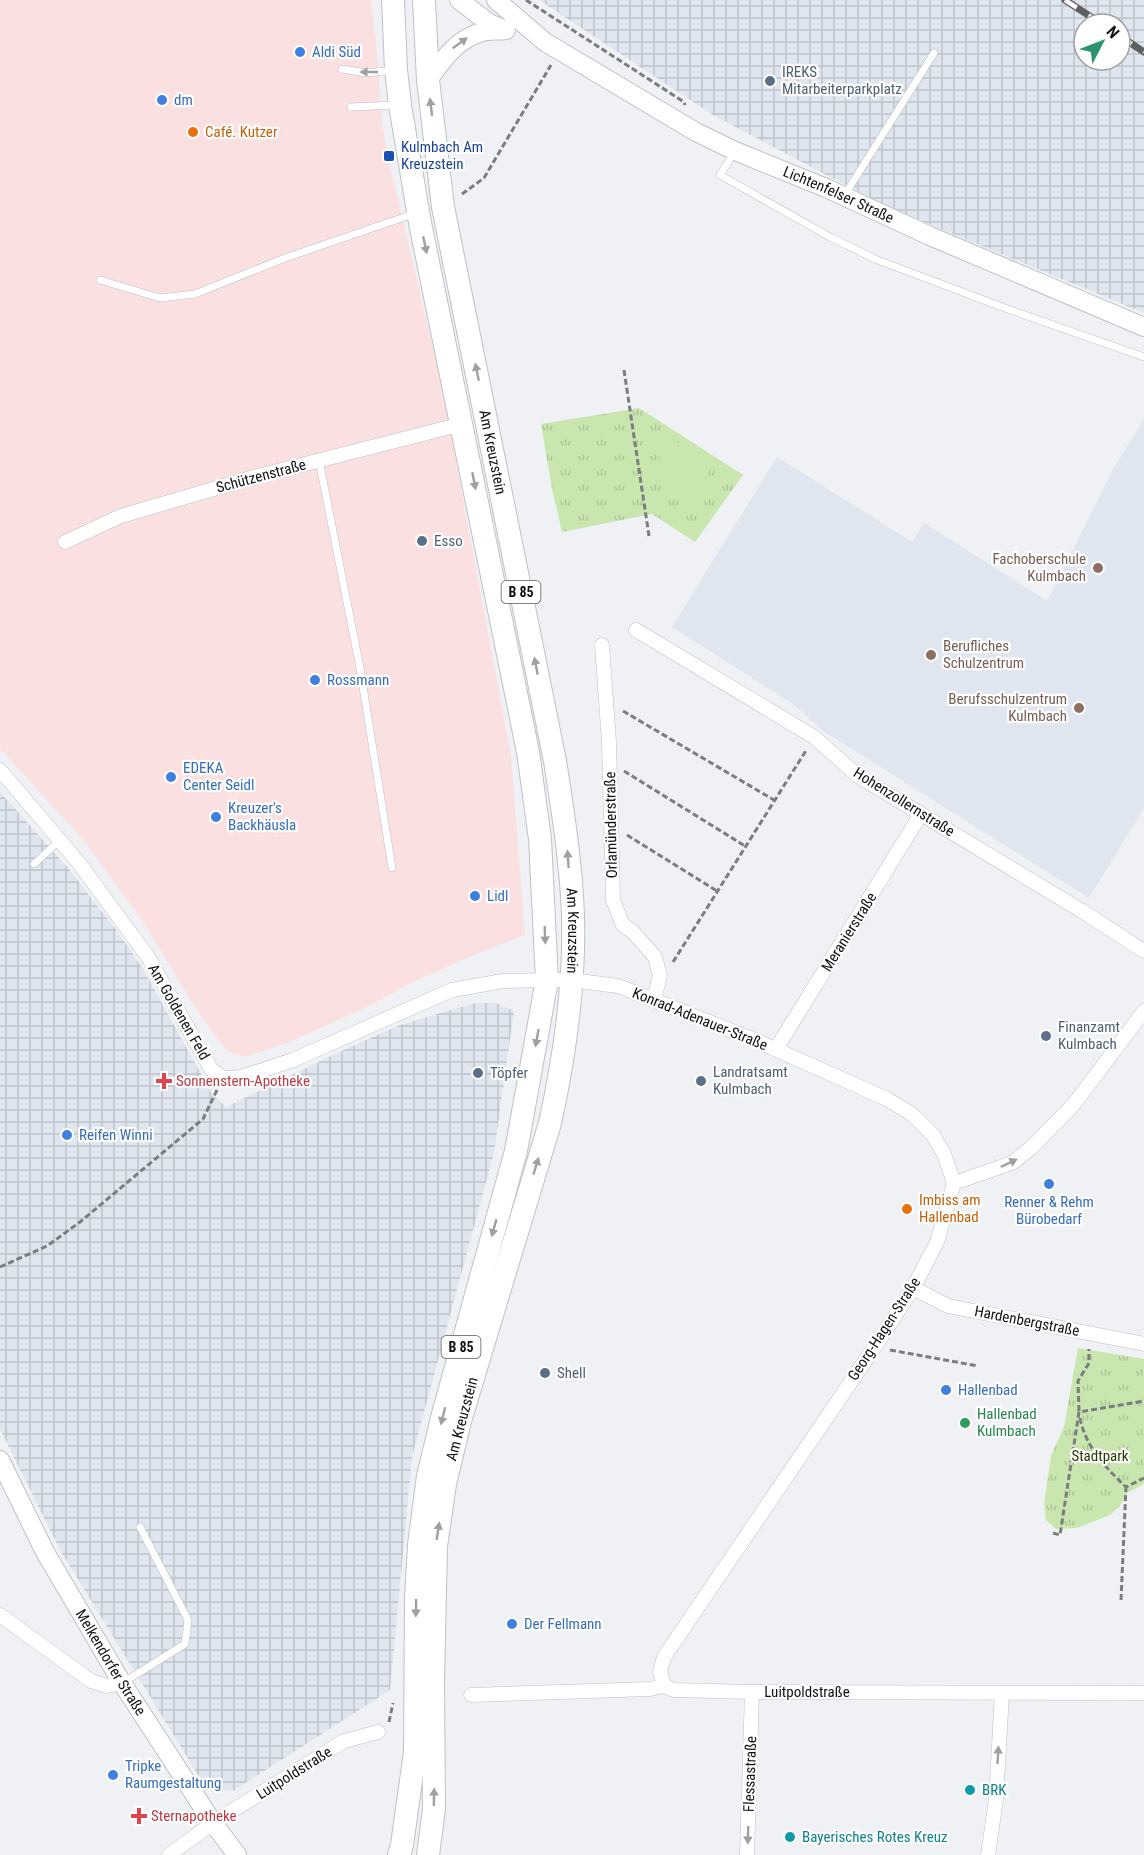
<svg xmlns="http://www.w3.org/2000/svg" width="1144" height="1855" font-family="'Roboto Condensed',sans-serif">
	<defs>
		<pattern id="industrial-grid" width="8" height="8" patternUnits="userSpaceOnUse" patternTransform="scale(1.5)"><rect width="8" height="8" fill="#dfe6ef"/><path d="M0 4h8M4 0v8" fill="none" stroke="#bec4cc"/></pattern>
		<pattern id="grass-tufts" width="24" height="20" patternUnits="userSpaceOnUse" patternTransform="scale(1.5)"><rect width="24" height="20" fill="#c9e6af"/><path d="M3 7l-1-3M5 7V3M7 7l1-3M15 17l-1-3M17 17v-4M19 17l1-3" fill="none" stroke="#acc496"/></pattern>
	</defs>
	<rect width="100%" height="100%" fill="#eff1f5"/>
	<polygon fill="#fbe0e2" points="0,0 371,0 378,62 382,125 389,161 443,391 511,756 525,935 471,956 411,983 365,1008 289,1042 245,1057 228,1052 221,1044 193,1004 144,923 82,838 0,749"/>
	<g fill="url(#industrial-grid)" fill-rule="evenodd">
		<path d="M 539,0 L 1144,0 L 1144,313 L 883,205 L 713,115 ZM 1084,24 L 1120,24 L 1120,60 L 1084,60 Z"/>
		<polygon points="0,792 68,868 117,931 143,969 212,1094 226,1107 337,1053 400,1025 475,1003 496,1003 514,1011 494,1152 412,1457 390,1690 233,1791 214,1790 200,1778 60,1550 0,1429"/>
	</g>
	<polygon fill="#dfe6ef" points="1144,419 1144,808 1089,898 823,731 793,704 672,627 777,457 912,542 924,523 1047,601 1114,468"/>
	<g fill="url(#grass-tufts)">
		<polygon points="639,408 743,475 695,542 652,514 562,532 552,489 541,424"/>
		<polygon points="1078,1348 1144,1359 1144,1484 1127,1493 1120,1506 1110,1515 1077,1528 1056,1529 1046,1520 1044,1504 1051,1456 1064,1427"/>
	</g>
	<polygon fill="#c9e6af" points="670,438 714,462 694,499 650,475"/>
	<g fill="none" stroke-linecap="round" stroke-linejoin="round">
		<defs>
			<g id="service">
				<polyline points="342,69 366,73 394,70"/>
				<polyline points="351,107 396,105"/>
				<polyline points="734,153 720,175 830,237 875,259 1002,307 1144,357"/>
				<polyline points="844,196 934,53"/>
				<polyline points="100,280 160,298 195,294 285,258 416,213"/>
				<polyline points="319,460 360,668 392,868"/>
				<polyline points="34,864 60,840"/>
				<polyline points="124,1682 185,1644 188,1620 140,1527"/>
			</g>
			<g id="minor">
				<polyline points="65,542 121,516 258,476 462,424"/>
				<polyline points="636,630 814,737 858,776 1082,911 1144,951"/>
				<polyline points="602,645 609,742 613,900 623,925 633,932 655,957 660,975 654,1000"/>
				<polyline points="0,770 79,863 148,957 211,1069 223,1078 238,1078 293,1060 452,990 503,981 547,980 571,980 618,986 750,1038 887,1099 913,1115 933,1135 944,1154 954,1183"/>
				<polyline points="776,1049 921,814"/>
				<polyline points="954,1183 1012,1163 1031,1148 1074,1104 1144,1011"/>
				<polyline points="913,1288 948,1306 1144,1344"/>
				<polyline points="0,1615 91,1681 107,1686 122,1683"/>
				<polyline points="664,1686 660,1672 664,1657 880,1339 913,1288 937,1242 954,1183"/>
				<polyline points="471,1695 650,1689 664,1686 674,1690 752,1692 1144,1693"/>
				<polyline points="169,1855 213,1823 344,1741 378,1732"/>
				<polyline points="747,1855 752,1692"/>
				<polyline points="988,1855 996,1799 1002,1693"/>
			</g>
			<g id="tertiary">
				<polyline points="459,0 489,23 505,30"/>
				<path id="s1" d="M 496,0 L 545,42 L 696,132 L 735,151 L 826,188 L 930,236 L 1144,327"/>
				<path d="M 428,80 C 443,60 456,39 482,32 C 489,30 498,31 506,30"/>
				<path id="s2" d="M 0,1460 L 45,1552 L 122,1683 L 213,1823 L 237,1855"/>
			</g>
			<g id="primary">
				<polyline points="393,0 396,70 400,105 420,223 528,752 540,839 547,980 516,1151 443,1414 428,1476 419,1545 416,1599 415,1752 402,1845 399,1855"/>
				<path id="s3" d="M 424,0 L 428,80 L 443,207 L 555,761 C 563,812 571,863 573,915 C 575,984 565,1055 550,1123 L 460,1421 L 445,1484 L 436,1546 L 433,1681 L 434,1809 L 428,1855"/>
			</g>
		</defs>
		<use href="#service" stroke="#bec1c4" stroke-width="8"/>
		<use href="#minor" stroke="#bec1c4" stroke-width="15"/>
		<use href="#tertiary" stroke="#bec1c4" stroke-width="20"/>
		<use href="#primary" stroke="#bec1c4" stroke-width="24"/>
		<g stroke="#7b7d7f" stroke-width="3" stroke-dasharray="6 3" stroke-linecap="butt">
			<polyline points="526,0 684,102 685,105"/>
			<polyline points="462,194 484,178 551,65"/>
			<polyline points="624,370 649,536"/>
			<polyline points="623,711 774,800"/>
			<polyline points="624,771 745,846"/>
			<polyline points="627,835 717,891"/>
			<polyline points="673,962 807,749"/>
			<polyline points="0,1267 47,1246 80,1222 203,1119 217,1090"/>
			<polyline points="890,1350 978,1366"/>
			<polyline points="1079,1411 1078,1381 1089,1363 1089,1349"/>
			<path d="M 1080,1418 C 1085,1446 1106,1468 1126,1487 L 1144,1478"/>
			<polyline points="1053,1533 1060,1535 1079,1412 1144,1401"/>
			<polyline points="1121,1600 1126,1487"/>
			<polyline points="389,1722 393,1703"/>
		</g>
		<use href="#service" stroke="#fff" stroke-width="7"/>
		<use href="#minor" stroke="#fff" stroke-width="14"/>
		<use href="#tertiary" stroke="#fff" stroke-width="18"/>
		<use href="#primary" stroke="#fff" stroke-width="22"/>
		<defs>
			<g id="rail">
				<polyline points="1065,0 1102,24"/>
				<polyline points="1120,36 1144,52"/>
			</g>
		</defs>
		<use href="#rail" stroke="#5d5f61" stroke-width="7"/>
		<use href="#rail" stroke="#fff" stroke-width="4.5" stroke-dasharray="14" stroke-linecap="butt"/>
	</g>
	<defs><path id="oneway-solid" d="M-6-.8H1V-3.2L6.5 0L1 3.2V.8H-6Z" transform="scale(1.5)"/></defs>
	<g fill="#9fa0a0">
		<use href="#oneway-solid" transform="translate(460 43) rotate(-36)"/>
		<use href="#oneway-solid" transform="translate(369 72) rotate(180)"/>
		<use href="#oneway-solid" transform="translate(431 107) rotate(-97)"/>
		<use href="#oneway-solid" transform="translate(425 245) rotate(78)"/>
		<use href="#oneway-solid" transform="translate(477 372) rotate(-102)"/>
		<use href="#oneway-solid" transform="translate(474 481) rotate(79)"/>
		<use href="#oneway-solid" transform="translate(536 666) rotate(-101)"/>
		<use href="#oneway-solid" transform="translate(568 859) rotate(-94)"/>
		<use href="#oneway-solid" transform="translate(545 935) rotate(88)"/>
		<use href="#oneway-solid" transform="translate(537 1038) rotate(100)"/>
		<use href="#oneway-solid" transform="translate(1009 1163) rotate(-26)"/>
		<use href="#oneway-solid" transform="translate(536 1166) rotate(-73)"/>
		<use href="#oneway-solid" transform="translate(494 1228) rotate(106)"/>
		<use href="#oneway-solid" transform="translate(443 1416) rotate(104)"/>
		<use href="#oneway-solid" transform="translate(438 1531) rotate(-81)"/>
		<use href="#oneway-solid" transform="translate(416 1608) rotate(91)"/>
		<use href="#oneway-solid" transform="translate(998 1755) rotate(-87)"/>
		<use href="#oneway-solid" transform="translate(434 1797) rotate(-89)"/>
		<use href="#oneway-solid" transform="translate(748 1835) rotate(92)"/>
	</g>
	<g fill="#3f7fe0" stroke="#fff" stroke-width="2">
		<circle cx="300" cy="52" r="6"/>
		<circle cx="162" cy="100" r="6"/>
		<circle cx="315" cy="680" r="6"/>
		<circle cx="171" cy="777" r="6"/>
		<circle cx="216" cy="817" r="6"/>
		<circle cx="475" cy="896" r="6"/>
		<circle cx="67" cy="1135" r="6"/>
		<circle cx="1049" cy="1184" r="6"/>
		<circle cx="946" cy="1390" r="6"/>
		<circle cx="512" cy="1624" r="6"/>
		<circle cx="113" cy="1775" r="6"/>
	</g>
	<g fill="#5c6f8a" stroke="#fff" stroke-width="2">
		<circle cx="770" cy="81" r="6"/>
		<circle cx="422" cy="541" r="6"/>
		<circle cx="1046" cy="1036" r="6"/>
		<circle cx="478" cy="1073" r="6"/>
		<circle cx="701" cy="1081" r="6"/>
		<circle cx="545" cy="1373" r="6"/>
	</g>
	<g fill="#e8710a" stroke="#fff" stroke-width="2">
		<circle cx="193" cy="132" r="6"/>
		<circle cx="907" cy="1209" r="6"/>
	</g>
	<rect fill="#1a4fb4" stroke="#fff" stroke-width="2" x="383" y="150" width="12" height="12" rx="3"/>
	<g fill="#8d6e63" stroke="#fff" stroke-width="2">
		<circle cx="1098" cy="568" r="6"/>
		<circle cx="931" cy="655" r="6"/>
		<circle cx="1079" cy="708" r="6"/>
	</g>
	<g fill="#e0444e" stroke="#fff" stroke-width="2">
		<path d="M161 1072h6v6h6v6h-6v6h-6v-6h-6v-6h6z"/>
		<path d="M136 1807h6v6h6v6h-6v6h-6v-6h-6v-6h6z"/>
	</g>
	<circle fill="#2e9e5b" stroke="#fff" stroke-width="2" cx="965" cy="1423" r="6"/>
	<g fill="#0f9aa8" stroke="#fff" stroke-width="2">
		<circle cx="970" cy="1790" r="6"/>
		<circle cx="790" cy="1837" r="6"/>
	</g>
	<g text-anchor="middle" stroke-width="4.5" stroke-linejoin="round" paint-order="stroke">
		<g fill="#fff" stroke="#585859" stroke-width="1.5">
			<rect x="501.5" y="581" width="39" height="22" rx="4.5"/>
			<rect x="441.5" y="1336" width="39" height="22" rx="4.5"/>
		</g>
		<g font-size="14" font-weight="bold" fill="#101112">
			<text x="521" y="597">B 85</text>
			<text x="461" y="1352">B 85</text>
		</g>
		<g font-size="15" fill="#366cbe" stroke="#fff" text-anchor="start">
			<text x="312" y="57">Aldi Süd</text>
			<text x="174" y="105">dm</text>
			<text x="327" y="685">Rossmann</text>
			<text x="183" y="773">EDEKA<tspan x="183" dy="17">Center Seidl</tspan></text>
			<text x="228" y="813">Kreuzer's<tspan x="228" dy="17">Backhäusla</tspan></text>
			<text x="487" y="901">Lidl</text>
			<text x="79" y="1140">Reifen Winni</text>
			<text x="1049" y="1207" text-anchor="middle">Renner &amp; Rehm<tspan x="1049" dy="17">Bürobedarf</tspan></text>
			<text x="958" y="1395">Hallenbad</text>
			<text x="524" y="1629">Der Fellmann</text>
			<text x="125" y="1771">Tripke<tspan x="125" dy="17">Raumgestaltung</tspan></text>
		</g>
		<g font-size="15" fill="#4e5e75" stroke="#fff" text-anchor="start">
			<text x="782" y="77">IREKS<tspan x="782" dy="17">Mitarbeiterparkplatz</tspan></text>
			<text x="434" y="546">Esso</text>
			<text x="1058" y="1032">Finanzamt<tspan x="1058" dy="17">Kulmbach</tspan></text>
			<text x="713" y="1077">Landratsamt<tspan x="713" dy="17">Kulmbach</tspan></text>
			<text x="490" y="1078">Töpfer</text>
			<text x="557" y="1378">Shell</text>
		</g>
		<g font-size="15" fill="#c56008" stroke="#fff" text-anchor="start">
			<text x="205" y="137">Café. Kutzer</text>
			<text x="919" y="1205">Imbiss am<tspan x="919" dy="17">Hallenbad</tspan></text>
		</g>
		<g font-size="15" fill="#164399" stroke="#fff" text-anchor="start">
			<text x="401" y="152">Kulmbach Am<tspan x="401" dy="17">Kreuzstein</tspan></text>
		</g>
		<g font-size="15" fill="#101112" stroke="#fff">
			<text dy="5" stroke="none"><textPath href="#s1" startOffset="396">Lichtenfelser Straße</textPath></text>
			<text dy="5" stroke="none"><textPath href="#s3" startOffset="458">Am Kreuzstein</textPath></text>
			<text transform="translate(261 476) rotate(-15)" y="5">Schützenstraße</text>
			<text transform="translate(904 802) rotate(32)" y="5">Hohenzollernstraße</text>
			<text transform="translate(611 825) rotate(-91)" y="5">Orlamünderstraße</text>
			<text dy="5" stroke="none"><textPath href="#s3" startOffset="944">Am Kreuzstein</textPath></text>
			<text transform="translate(849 932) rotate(-58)" y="5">Meranierstraße</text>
			<text transform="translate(179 1012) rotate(60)" y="5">Am Goldenen Feld</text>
			<text transform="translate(700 1019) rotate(22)" y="5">Konrad-Adenauer-Straße</text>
			<text transform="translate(1027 1321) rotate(11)" y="5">Hardenbergstraße</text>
			<text transform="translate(884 1329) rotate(-57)" y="5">Georg-Hagen-Straße</text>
			<text transform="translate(462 1419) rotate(-75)" y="5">Am Kreuzstein</text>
			<text dy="5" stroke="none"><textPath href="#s2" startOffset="231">Melkendorfer Straße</textPath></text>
			<text x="807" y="1697">Luitpoldstraße</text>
			<text transform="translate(294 1773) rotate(-32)" y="5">Luitpoldstraße</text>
			<text transform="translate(750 1774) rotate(-88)" y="5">Flessastraße</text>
		</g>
		<g font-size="15" fill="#785e54" stroke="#fff" text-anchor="end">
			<text x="1086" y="564">Fachoberschule<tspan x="1086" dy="17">Kulmbach</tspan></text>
			<text x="943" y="651" text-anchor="start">Berufliches<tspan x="943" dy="17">Schulzentrum</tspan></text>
			<text x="1067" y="704">Berufsschulzentrum<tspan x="1067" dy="17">Kulmbach</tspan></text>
		</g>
		<g font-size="15" fill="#be3a42" stroke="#fff" text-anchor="start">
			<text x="176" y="1086">Sonnenstern-Apotheke</text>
			<text x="151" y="1821">Sternapotheke</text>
		</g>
		<g font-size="15" fill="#27864d" stroke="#fff" text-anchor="start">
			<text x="977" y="1419">Hallenbad<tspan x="977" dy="17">Kulmbach</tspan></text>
		</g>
		<g font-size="15" fill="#233c00" stroke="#fff">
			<text x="1100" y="1461">Stadtpark</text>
		</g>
		<g font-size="15" fill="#0d838f" stroke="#fff" text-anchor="start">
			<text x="982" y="1795">BRK</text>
			<text x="802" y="1842">Bayerisches Rotes Kreuz</text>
		</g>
	</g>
	<g transform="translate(1102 42) rotate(48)"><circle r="28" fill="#ffffff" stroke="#9fa0a0" stroke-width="1.5"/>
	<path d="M0-4.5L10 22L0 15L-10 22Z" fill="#2d936f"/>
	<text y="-9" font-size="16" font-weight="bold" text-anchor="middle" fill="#101112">N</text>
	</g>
</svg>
